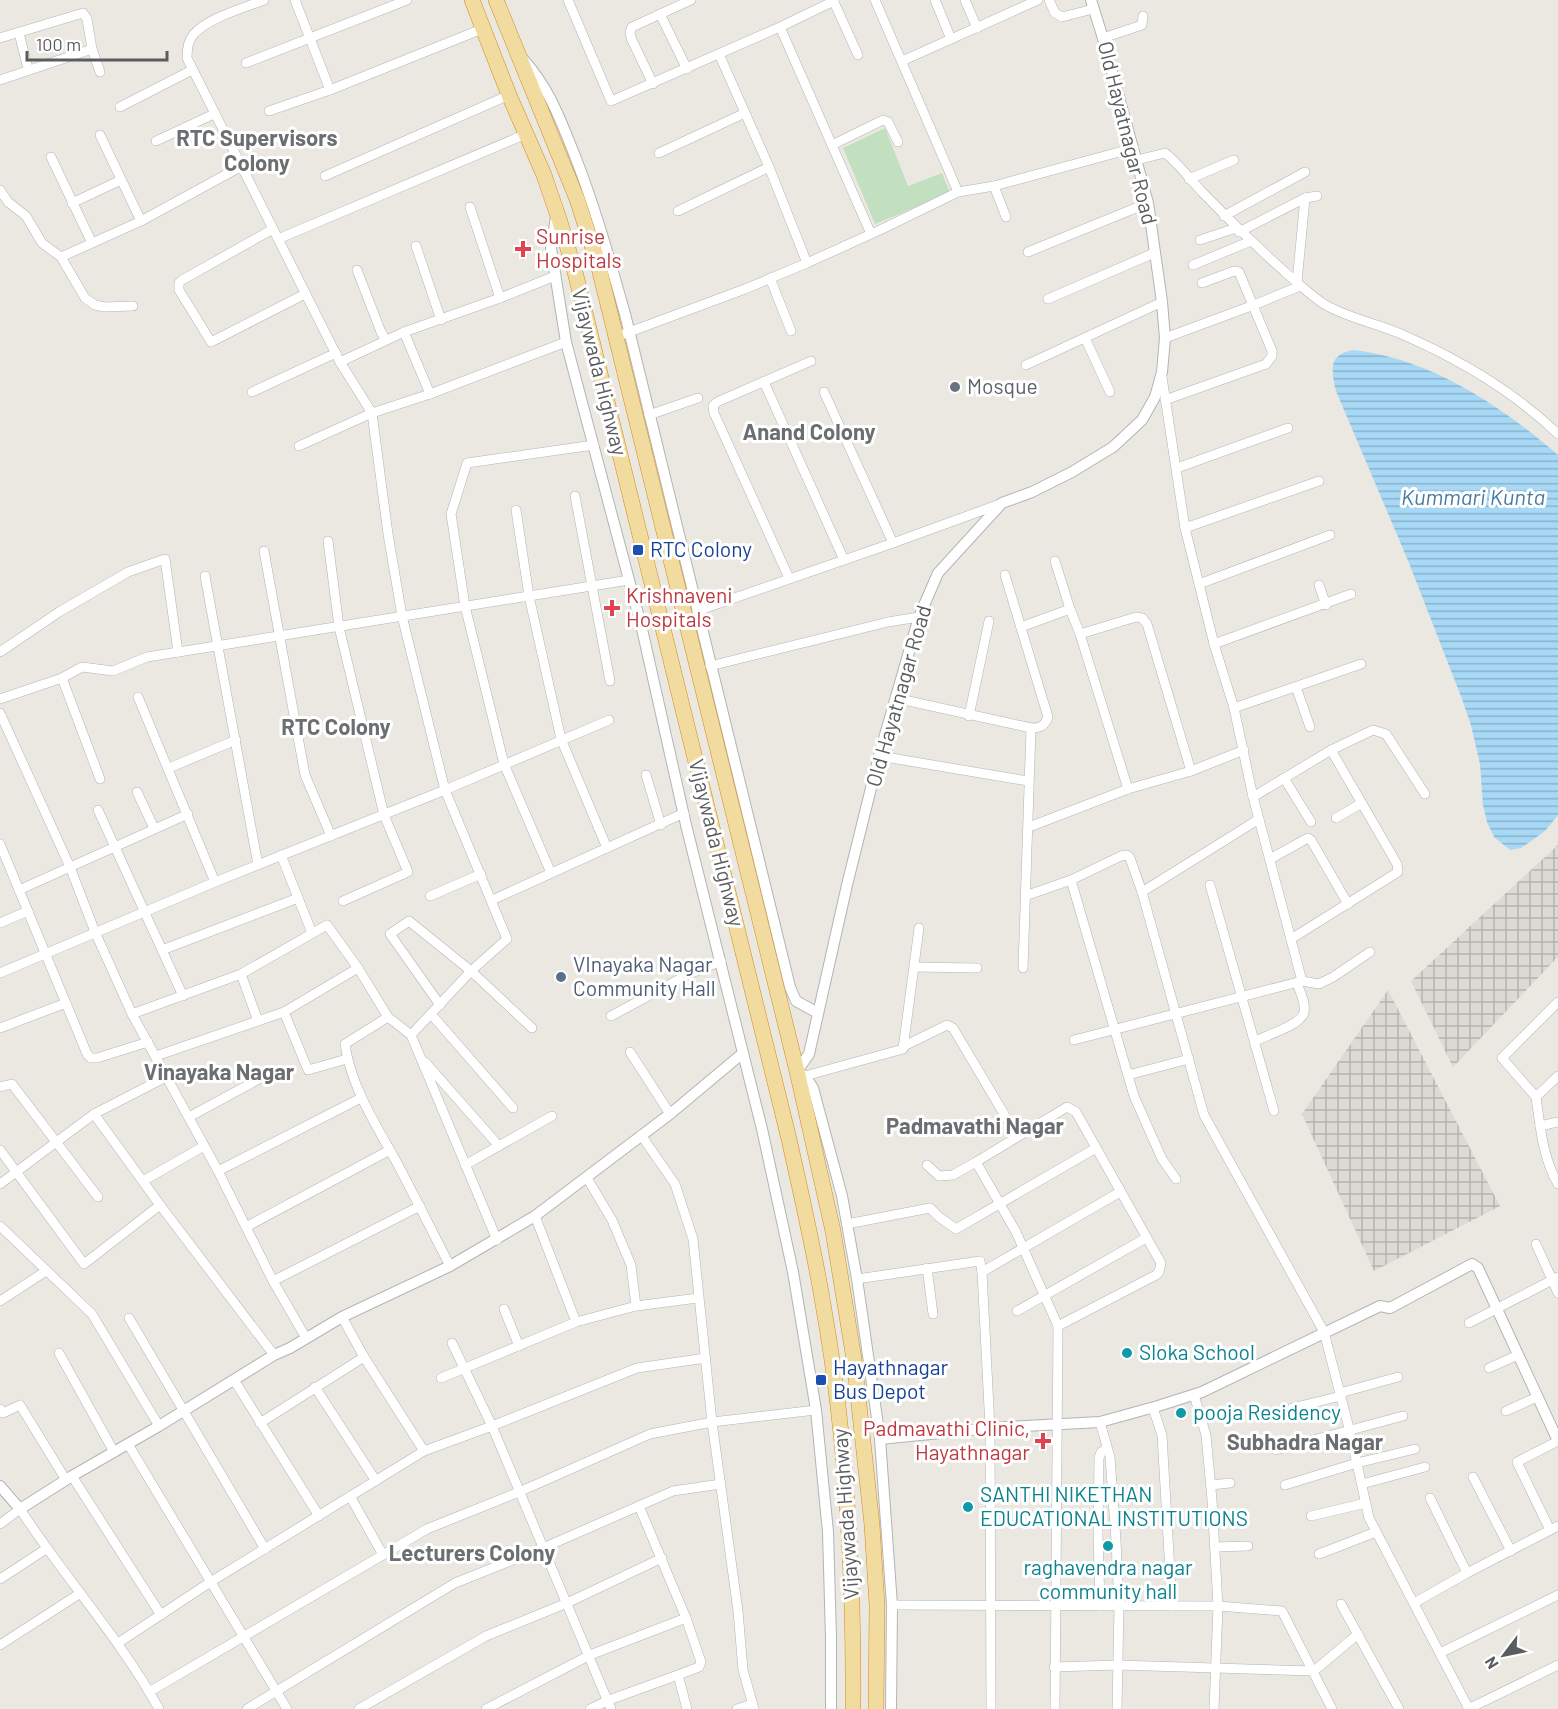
<svg xmlns="http://www.w3.org/2000/svg" width="1558" height="1709" font-family="Barlow,sans-serif">
	<defs>
		<pattern id="industrial-grid" width="8" height="8" patternUnits="userSpaceOnUse" patternTransform="scale(1.5)"><rect width="8" height="8" fill="#dcdad5"/><path d="M0 4h8M4 0v8" fill="none" stroke="#b5b4b0"/></pattern>
		<pattern id="water-rules" width="6" height="5" patternUnits="userSpaceOnUse" patternTransform="scale(1.5)"><rect width="6" height="5" fill="#a7d8f5"/><path d="M0 2.5h6" fill="none" stroke="#8bb2ca"/></pattern>
	</defs>
	<rect width="100%" height="100%" fill="#ebe8e1"/>
	<g fill="url(#industrial-grid)">
		<polygon points="1558,845 1558,957 1453,1067 1411,981"/>
		<polygon points="1388,990 1500,1206 1374,1271 1302,1114"/>
	</g>
	<polygon fill="#c2e0c0" points="885,128 908,186 942,173 950,193 875,224 843,148"/>
	<path fill="url(#water-rules)" d="M 1354,350 C 1431,359 1500,405 1558,455 L 1558,815 L 1545,831 L 1521,848 L 1510,850 L 1494,837 L 1487,822 L 1483,805 L 1480,764 L 1471,725 L 1462,699 L 1409,563 L 1336,391 C 1331,370 1328,354 1354,350 Z"/>
	<g fill="none" stroke-linecap="round" stroke-linejoin="round">
		<defs>
			<g id="minor">
				<path d="M 264,0 C 244,8 207,18 193,35 C 188,41 187,49 187,58 L 340,362 L 372,413 L 388,534 L 402,616 L 445,790 L 507,939 L 471,971 L 411,1035"/>
				<polyline points="295,0 330,90"/>
				<polyline points="568,0 611,101 780,27 834,1"/>
				<polyline points="833,0 858,55"/>
				<polyline points="875,0 958,192"/>
				<polyline points="935,0 951,39"/>
				<polyline points="965,0 977,28"/>
				<polyline points="1049,0 1055,13 1062,17 1093,9"/>
				<polyline points="660,14 687,69"/>
				<polyline points="780,27 871,234"/>
				<polyline points="19,33 28,69"/>
				<polyline points="0,38 83,13 87,19 92,49 100,72"/>
				<polyline points="1103,38 1142,25 1143,16"/>
				<polyline points="719,54 769,167 807,263"/>
				<polyline points="902,61 1038,0"/>
				<polyline points="246,63 407,0"/>
				<polyline points="0,80 92,49"/>
				<polyline points="653,84 631,38 630,32 632,27 691,0"/>
				<polyline points="120,107 192,70"/>
				<polyline points="269,111 330,90 482,29"/>
				<polyline points="100,135 141,221"/>
				<polyline points="156,141 214,114"/>
				<polyline points="832,145 883,120 888,122 898,142"/>
				<polyline points="659,153 745,113"/>
				<polyline points="51,157 92,243"/>
				<path d="M 1137,160 L 1165,153 C 1179,164 1190,179 1203,193 C 1229,220 1256,246 1285,272 C 1298,283 1310,295 1324,304 C 1347,318 1376,323 1401,334 C 1459,359 1512,390 1558,434"/>
				<polyline points="325,176 509,95"/>
				<polyline points="1189,179 1234,160"/>
				<polyline points="994,186 1006,217"/>
				<polyline points="0,190 8,202 26,216 42,243 61,257 85,298 95,305 104,307 133,306"/>
				<polyline points="72,203 121,180"/>
				<polyline points="470,207 500,298"/>
				<polyline points="678,211 769,167"/>
				<polyline points="1224,216 1305,172"/>
				<polyline points="273,229 182,280 179,283 179,290 211,342 305,294"/>
				<polyline points="1239,232 1305,198 1317,196"/>
				<polyline points="278,239 526,134"/>
				<polyline points="1200,240 1236,228"/>
				<polyline points="416,246 441,320"/>
				<polyline points="1028,252 1148,203"/>
				<polyline points="61,257 141,221 240,167"/>
				<polyline points="1193,265 1251,241"/>
				<polyline points="357,270 381,332 386,340"/>
				<polyline points="770,278 791,331"/>
				<polyline points="1297,282 1305,198"/>
				<polyline points="1048,299 1154,253"/>
				<polyline points="616,337 745,289 807,263 880,230 958,192 994,186 1134,148"/>
				<polyline points="1085,338 1110,392"/>
				<polyline points="1165,338 1254,305 1300,286"/>
				<polyline points="340,362 404,332"/>
				<polyline points="1026,365 1162,302"/>
				<polyline points="764,382 844,560"/>
				<polyline points="252,392 336,353"/>
				<polyline points="824,392 893,543"/>
				<polyline points="430,394 404,332 500,298 555,276"/>
				<polyline points="1165,400 1266,364 1272,356 1272,351 1239,272 1234,271 1202,283"/>
				<polyline points="649,415 698,398"/>
				<polyline points="299,446 372,413 430,394 566,342"/>
				<polyline points="1177,468 1288,428"/>
				<polyline points="575,496 610,681"/>
				<polyline points="516,510 529,596 561,739 607,848"/>
				<polyline points="1185,528 1319,481"/>
				<polyline points="328,541 339,627 384,815 408,872 343,901"/>
				<polyline points="264,551 305,775 331,836"/>
				<polyline points="1055,561 1070,609"/>
				<polyline points="205,576 258,865"/>
				<polyline points="789,578 714,413 713,406 717,402 811,361"/>
				<polyline points="1199,584 1330,535"/>
				<polyline points="1319,585 1326,605"/>
				<polyline points="697,611 893,543 1000,504"/>
				<polyline points="1021,627 1070,609 1080,634 1128,789"/>
				<polyline points="1080,634 1136,617 1142,618 1147,624 1191,771"/>
				<polyline points="1214,644 1351,594"/>
				<polyline points="0,652 59,612 128,572 165,559 178,652"/>
				<polyline points="710,666 888,622 919,617"/>
				<polyline points="1296,687 1310,727"/>
				<polyline points="138,697 215,882"/>
				<path d="M 895,698 L 1031,728 C 1040,728 1045,726 1048,717 L 1005,575"/>
				<polyline points="0,699 62,678"/>
				<polyline points="1234,708 1361,664"/>
				<polyline points="0,713 70,867 95,932 132,1014 218,1171 273,1281 306,1338"/>
				<polyline points="969,716 989,621"/>
				<polyline points="879,756 1028,781"/>
				<polyline points="169,768 236,740"/>
				<polyline points="646,775 661,825"/>
				<polyline points="1284,778 1311,822"/>
				<polyline points="100,779 62,678 82,667 113,671 147,657 629,580"/>
				<polyline points="137,792 154,828"/>
				<polyline points="1253,797 1331,750 1373,730 1386,734 1425,794"/>
				<polyline points="98,810 183,996"/>
				<polyline points="1336,818 1362,803"/>
				<polyline points="1029,827 1128,789 1191,771 1244,750"/>
				<polyline points="0,844 87,1054 91,1058 97,1058 148,1042"/>
				<polyline points="281,855 312,933"/>
				<polyline points="1270,859 1308,838 1311,840 1348,904"/>
				<polyline points="551,873 504,764 465,606 451,514 467,463 594,445"/>
				<polyline points="1071,880 1134,1096 1162,1159 1176,1179"/>
				<polyline points="1210,885 1274,1111"/>
				<polyline points="19,890 188,814"/>
				<polyline points="1142,892 1259,819"/>
				<polyline points="430,896 481,874"/>
				<polyline points="1025,896 1071,880 1121,856 1127,855 1130,858 1142,892 1204,1115 1324,1332 1350,1432 1369,1518 1469,1709"/>
				<polyline points="492,900 684,813"/>
				<polyline points="0,923 28,911"/>
				<polyline points="1291,939 1398,872 1397,864 1331,750"/>
				<polyline points="162,950 298,898"/>
				<polyline points="914,967 977,968"/>
				<polyline points="1023,968 1031,728"/>
				<polyline points="0,973 215,882 445,790 609,720"/>
				<polyline points="241,974 258,1021"/>
				<polyline points="1302,981 1319,984 1333,977 1370,952"/>
				<polyline points="440,1005 390,934 409,921 471,971 532,1028"/>
				<polyline points="284,1012 308,1070 347,1059"/>
				<polyline points="132,1014 241,974 327,925 358,968 388,1017 411,1035 497,1240"/>
				<polyline points="431,1014 513,1108"/>
				<polyline points="611,1016 689,974 721,961"/>
				<path d="M 388,1017 L 345,1044 C 351,1087 376,1125 397,1163 C 415,1197 432,1231 450,1266"/>
				<polyline points="0,1028 66,1003"/>
				<polyline points="1074,1040 1302,981 1253,797 1234,708 1214,644 1185,528 1162,377"/>
				<path d="M 1255,1041 C 1267,1035 1302,1025 1304,1012 C 1306,1003 1300,992 1297,983"/>
				<polyline points="904,1046 947,1025 953,1028 1017,1136"/>
				<polyline points="630,1052 670,1114"/>
				<polyline points="156,1056 284,1012 358,968"/>
				<polyline points="425,1062 499,1146"/>
				<polyline points="1128,1075 1189,1059"/>
				<polyline points="805,1076 903,1049 919,928"/>
				<path d="M 1558,1076 L 1536,1097 C 1540,1126 1543,1159 1558,1184"/>
				<polyline points="0,1087 12,1084 98,1197"/>
				<polyline points="1536,1097 1502,1058 1558,1002"/>
				<polyline points="94,1114 160,1205 274,1355"/>
				<polyline points="189,1117 270,1073"/>
				<polyline points="1540,1126 1558,1122"/>
				<polyline points="641,1135 675,1184 693,1239 712,1422 738,1611 743,1670 754,1709"/>
				<polyline points="0,1150 84,1264 160,1205"/>
				<polyline points="976,1162 1067,1107 1076,1112 1161,1263 1159,1272 1156,1275 1058,1326"/>
				<polyline points="465,1165 552,1116"/>
				<polyline points="927,1165 939,1176 953,1175 976,1162 1016,1232 1058,1326 1055,1709"/>
				<polyline points="218,1171 361,1098"/>
				<polyline points="587,1178 612,1220 631,1265 636,1306"/>
				<polyline points="143,1181 204,1146"/>
				<polyline points="0,1184 94,1114 166,1077"/>
				<polyline points="535,1216 576,1322"/>
				<polyline points="847,1224 930,1208 939,1217 956,1229 1096,1148"/>
				<polyline points="0,1226 92,1314 159,1426"/>
				<polyline points="246,1227 390,1150"/>
				<polyline points="1536,1244 1558,1293"/>
				<polyline points="927,1268 933,1314"/>
				<polyline points="982,1272 1120,1192"/>
				<polyline points="857,1279 980,1261 982,1272 990,1428 991,1709"/>
				<polyline points="273,1281 420,1206"/>
				<polyline points="0,1301 46,1271"/>
				<polyline points="504,1309 519,1346"/>
				<polyline points="1017,1311 1146,1238"/>
				<polyline points="342,1317 364,1357 424,1451"/>
				<polyline points="129,1318 265,1549"/>
				<polyline points="1469,1323 1558,1277"/>
				<polyline points="452,1343 492,1426 611,1709"/>
				<polyline points="59,1353 114,1452"/>
				<polyline points="1489,1368 1518,1355"/>
				<polyline points="441,1378 576,1322 636,1306 698,1298"/>
				<polyline points="234,1380 319,1516"/>
				<polyline points="315,1387 376,1481"/>
				<polyline points="1340,1393 1398,1377"/>
				<polyline points="1194,1395 1206,1435 1212,1500 1218,1606 1214,1709"/>
				<polyline points="1153,1408 1162,1435 1172,1606"/>
				<polyline points="1292,1408 1341,1396"/>
				<polyline points="0,1409 3,1413 20,1405 66,1480"/>
				<polyline points="1506,1411 1537,1397"/>
				<polyline points="1100,1422 1110,1457 1116,1541 1119,1606 1117,1709"/>
				<polyline points="260,1423 364,1357"/>
				<polyline points="128,1444 287,1709"/>
				<polyline points="1276,1450 1403,1416"/>
				<polyline points="72,1476 161,1615"/>
				<polyline points="1473,1477 1511,1551"/>
				<polyline points="1362,1484 1425,1467"/>
				<polyline points="1211,1485 1230,1483"/>
				<polyline points="1285,1485 1357,1463 1415,1449"/>
				<polyline points="350,1496 383,1555"/>
				<polyline points="1430,1498 1467,1573"/>
				<polyline points="639,1506 686,1618 701,1662 699,1667 678,1675 687,1709"/>
				<polyline points="1311,1516 1366,1503"/>
				<path d="M 0,1524 L 20,1509 C 64,1577 120,1638 159,1709"/>
				<polyline points="1550,1530 1517,1462 1558,1441"/>
				<polyline points="1215,1547 1248,1546"/>
				<polyline points="1319,1554 1376,1532"/>
				<polyline points="0,1579 46,1549"/>
				<polyline points="1414,1603 1467,1573 1558,1526"/>
				<polyline points="1341,1604 1399,1709"/>
				<polyline points="892,1605 1218,1606 1282,1611 1332,1709"/>
				<polyline points="1100,1606 1098,1534 1099,1458 1101,1452 1106,1449"/>
				<polyline points="118,1643 212,1581 424,1451 492,1426 637,1368 706,1358"/>
				<polyline points="0,1645 79,1594"/>
				<polyline points="1440,1653 1558,1595"/>
				<polyline points="1054,1667 1118,1665 1314,1671 1358,1634"/>
				<polyline points="149,1692 427,1529 519,1492 650,1434 712,1422 816,1410"/>
				<polyline points="247,1709 455,1583 543,1548 673,1491 721,1484"/>
				<polyline points="359,1709 486,1636 567,1603 662,1558"/>
				<polyline points="486,1709 590,1655 686,1618"/>
				<polyline points="590,1709 609,1700 678,1675"/>
				<polyline points="737,1709 752,1704"/>
				<polyline points="1468,1709 1558,1665"/>
			</g>
			<g id="tertiary">
				<path d="M 523,59 C 550,89 560,119 575,156 C 595,207 610,261 625,314 L 790,987 L 796,1001 L 818,1013"/>
				<polyline points="556,217 551,248 566,342 642,629 686,825 762,1129 793,1272 816,1410 828,1532 831,1638 831,1709"/>
				<polyline points="880,1439 990,1428 1100,1422 1158,1406 1202,1392 1380,1306 1390,1308 1472,1264 1478,1268 1558,1441"/>
				<polyline points="0,1486 20,1509 72,1476 159,1426 274,1355 290,1348 342,1317 450,1266 535,1216 670,1114 743,1053"/>
				<polyline points="891,1709 892,1605 880,1439 857,1279 842,1196 813,1088 805,1076 797,1071 809,1054 847,885 879,756 919,617 938,573 1002,503 1032,492 1072,472 1113,447 1142,420 1155,397 1162,372 1165,338 1162,302 1148,203 1102,35 1091,0"/>
			</g>
			<g id="trunk">
				<path d="M 472,0 L 509,95 L 544,175 L 560,222 L 575,272 L 789,1139 C 801,1194 814,1249 823,1304 C 847,1438 854,1574 853,1709"/>
				<polyline points="496,0 577,199 598,264 797,1071 833,1231 854,1359 872,1525 877,1605 876,1709"/>
			</g>
		</defs>
		<use href="#minor" stroke="#b1b4b7" stroke-width="10"/>
		<use href="#tertiary" stroke="#b1b4b7" stroke-width="12"/>
		<use href="#trunk" stroke="#d38c18" stroke-width="16"/>
		<use href="#minor" stroke="#fff" stroke-width="9"/>
		<use href="#tertiary" stroke="#fff" stroke-width="10"/>
		<use href="#trunk" stroke="#f2db9e" stroke-width="15"/>
	</g>
	<g fill="#e0444e" stroke="#fff" stroke-width="2">
		<path d="M520 240h6v6h6v6h-6v6h-6v-6h-6v-6h6z"/>
		<path d="M609 599h6v6h6v6h-6v6h-6v-6h-6v-6h6z"/>
		<path d="M1040 1432h6v6h6v6h-6v6h-6v-6h-6v-6h6z"/>
	</g>
	<circle fill="#6b7280" stroke="#fff" stroke-width="2" cx="955" cy="387" r="6"/>
	<g fill="#1a4fb4" stroke="#fff" stroke-width="2">
		<rect x="632" y="544" width="12" height="12" rx="3"/>
		<rect x="815" y="1374" width="12" height="12" rx="3"/>
	</g>
	<circle fill="#5c6f8a" stroke="#fff" stroke-width="2" cx="561" cy="977" r="6"/>
	<g fill="#0f9aa8" stroke="#fff" stroke-width="2">
		<circle cx="1127" cy="1353" r="6"/>
		<circle cx="1181" cy="1413" r="6"/>
		<circle cx="968" cy="1507" r="6"/>
		<circle cx="1108" cy="1546" r="6"/>
	</g>
	<g text-anchor="middle" stroke-width="6" stroke-linejoin="round" paint-order="stroke">
		<g font-size="21" fill="#5a5d60" stroke="#fff">
			<text transform="translate(1127 133) rotate(76)" y="7">Old Hayatnagar Road</text>
			<text transform="translate(599 372) rotate(76)" y="7">Vijaywada Highway</text>
			<text transform="translate(899 696) rotate(-74)" y="7">Old Hayatnagar Road</text>
			<text transform="translate(716 843) rotate(76)" y="7">Vijaywada Highway</text>
			<text transform="translate(846 1514) rotate(-94)" y="7">Vijaywada Highway</text>
		</g>
		<g font-size="21" fill="#be3a42" stroke="#fff" text-anchor="start">
			<text x="536" y="244">Sunrise<tspan x="536" dy="24">Hospitals</tspan></text>
			<text x="626" y="603">Krishnaveni<tspan x="626" dy="24">Hospitals</tspan></text>
			<text x="1030" y="1436" text-anchor="end">Padmavathi Clinic,<tspan x="1030" dy="24">Hayathnagar</tspan></text>
		</g>
		<g font-size="21" fill="#5b616d" stroke="#fff" text-anchor="start">
			<text x="967" y="394">Mosque</text>
		</g>
		<g font-size="21" fill="#164399" stroke="#fff" text-anchor="start">
			<text x="650" y="557">RTC Colony</text>
			<text x="833" y="1375">Hayathnagar<tspan x="833" dy="24">Bus Depot</tspan></text>
		</g>
		<g font-size="21" fill="#4e5e75" stroke="#fff" text-anchor="start">
			<text x="573" y="972">VInayaka Nagar<tspan x="573" dy="24">Community Hall</tspan></text>
		</g>
		<g font-size="21" fill="#0d838f" stroke="#fff" text-anchor="start">
			<text x="1139" y="1360">Sloka School</text>
			<text x="1193" y="1420">pooja Residency</text>
			<text x="980" y="1502">SANTHI NIKETHAN<tspan x="980" dy="24">EDUCATIONAL INSTITUTIONS</tspan></text>
			<text x="1108" y="1575" text-anchor="middle">raghavendra nagar<tspan x="1108" dy="24">community hall</tspan></text>
		</g>
		<g font-size="22" font-weight="bold" fill="#6b6f72" stroke="#fff">
			<text x="257" y="146">RTC Supervisors<tspan x="257" dy="25">Colony</tspan></text>
			<text x="809" y="440">Anand Colony</text>
			<text x="336" y="735">RTC Colony</text>
			<text x="219" y="1080">Vinayaka Nagar</text>
			<text x="975" y="1134">Padmavathi Nagar</text>
			<text x="1305" y="1450">Subhadra Nagar</text>
			<text x="472" y="1561">Lecturers Colony</text>
		</g>
		<g font-size="22" font-style="italic" fill="#477ba4" stroke="#fff">
			<text x="1473" y="505">Kummari Kunta</text>
		</g>
	</g>
	<g transform="translate(1504 1655) rotate(238)" stroke="#ffffff" stroke-width="4.5" paint-order="stroke">
	<path d="M0-4.5L10 22L0 15L-10 22Z" fill="#5a5d60"/>
	<text y="-9" font-size="16" font-weight="bold" text-anchor="middle" fill="#5a5d60">N</text>
	</g>
	<path d="M27 51v9h140v-9" fill="none" stroke="#5a5d60" stroke-width="3"/>
	<text x="36" y="51" font-size="18" fill="#5a5d60" stroke="#ffffff" stroke-width="4.5" paint-order="stroke">100 m</text>
</svg>
